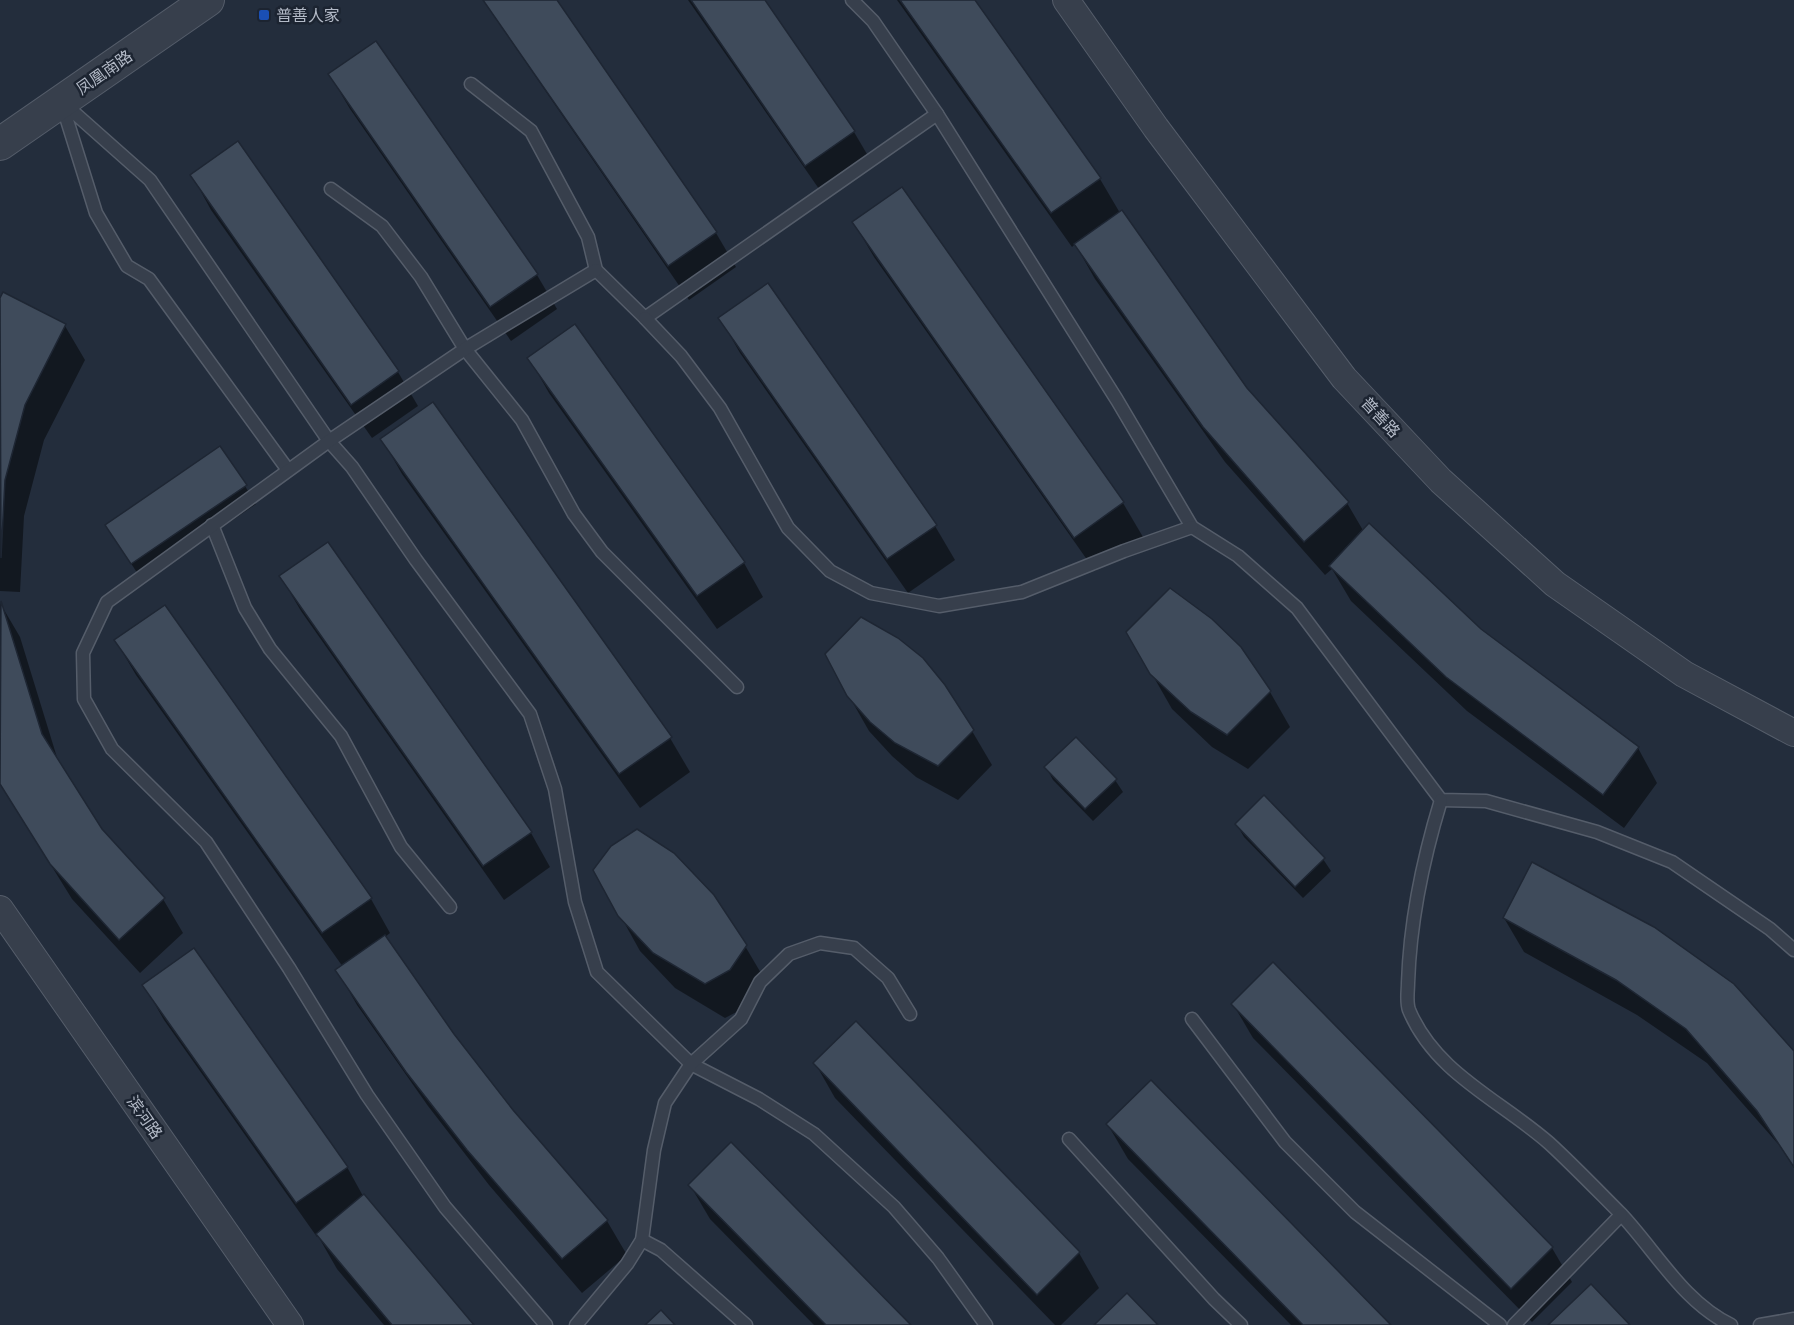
<svg xmlns="http://www.w3.org/2000/svg" width="1794" height="1325" font-family="'PT Sans','Noto Sans SC',sans-serif">
	<rect width="100%" height="100%" fill="#232d3c"/>
	<g fill="#0007">
		<polygon points="483,0 555,0 716,233 736,267 689,300"/>
		<polygon points="688,0 763,0 854,132 874,166 826,199"/>
		<polygon points="897,0 973,0 1100,179 1120,213 1246,389 1347,503 1364,532 1480,630 1638,748 1657,783 1624,828 1467,711 1351,601 1332,569 1325,575 1225,462 1095,279 1075,244 1072,247"/>
		<polygon points="330,75 537,275 557,309 511,341 350,109"/>
		<polygon points="238,143 398,372 418,406 372,438 211,210 192,175"/>
		<polygon points="854,223 1123,503 1143,537 1095,571 874,257"/>
		<polygon points="3,294 65,326 85,360 44,440 24,516 20,592 0,591 0,301"/>
		<polygon points="720,318 935,526 955,560 908,593 740,353"/>
		<polygon points="529,358 744,563 763,597 717,629 549,393"/>
		<polygon points="432,404 670,738 690,772 640,808 402,474 382,439"/>
		<polygon points="245,486 256,504 143,582 107,526"/>
		<polygon points="281,577 531,833 550,867 504,900 301,611"/>
		<polygon points="0,603 20,637 59,764 101,830 163,899 183,933 140,973 72,899 0,783"/>
		<polygon points="1128,632 1239,648 1270,692 1290,727 1248,769 1212,747 1172,709"/>
		<polygon points="116,641 371,899 390,933 385,937 452,1035 512,1111 607,1221 627,1255 582,1293 489,1185 428,1106 357,1005 337,970 343,967 136,675"/>
		<polygon points="849,696 972,731 992,765 958,800 916,777 892,756 869,731"/>
		<polygon points="1046,767 1115,780 1123,792 1093,821 1053,780"/>
		<polygon points="1237,825 1323,859 1331,871 1303,898 1244,837"/>
		<polygon points="620,915 745,946 765,980 750,1005 725,1018 675,988 640,951"/>
		<polygon points="1504,918 1794,1053 1794,1168 1779,1145 1707,1063 1637,1015 1524,952"/>
		<polygon points="144,985 347,1167 363,1196 472,1325 384,1325 337,1269 318,1236 317,1237 164,1020"/>
		<polygon points="1233,1004 1552,1248 1572,1282 1532,1322 1253,1038"/>
		<polygon points="856,1023 1079,1253 1099,1288 1061,1325 1055,1325 835,1098 815,1063"/>
		<polygon points="1108,1125 1389,1325 1291,1325 1128,1159"/>
		<polygon points="690,1185 909,1325 814,1325 710,1219"/>
	</g>
	<g fill="#3f4b5b" stroke="#1e2633" stroke-width="1.5">
		<polygon points="483,0 557,0 717,232 668,266"/>
		<polygon points="691,0 765,0 855,131 805,166"/>
		<polygon points="900,0 975,0 1101,178 1051,213"/>
		<polygon points="376,41 538,274 490,307 328,74"/>
		<polygon points="238,141 399,371 351,405 190,175"/>
		<polygon points="902,187 1124,502 1074,538 852,222"/>
		<polygon points="1122,210 1247,388 1349,502 1304,542 1203,427 1074,244"/>
		<polygon points="768,283 937,525 887,559 718,318"/>
		<polygon points="3,292 66,324 25,405 5,480 1,558 0,298"/>
		<polygon points="575,324 745,562 697,596 527,358"/>
		<polygon points="433,402 672,737 619,774 380,439"/>
		<polygon points="220,446 247,485 131,564 105,525"/>
		<polygon points="1369,523 1481,629 1639,747 1603,795 1446,677 1329,566"/>
		<polygon points="328,542 532,832 483,866 279,576"/>
		<polygon points="1170,588 1212,619 1241,647 1271,691 1227,735 1191,712 1150,674 1126,632"/>
		<polygon points="1,601 42,734 102,829 165,898 119,940 50,864 0,784"/>
		<polygon points="165,605 372,898 322,933 114,640"/>
		<polygon points="861,617 898,638 923,658 945,685 974,730 938,766 895,743 870,722 847,696 825,654"/>
		<polygon points="1076,737 1117,779 1085,809 1044,767"/>
		<polygon points="1264,795 1325,858 1295,887 1235,824"/>
		<polygon points="637,829 674,853 714,895 747,945 730,970 705,984 653,953 618,916 593,870 611,846"/>
		<polygon points="1532,862 1654,927 1734,984 1794,1051 1794,1167 1757,1111 1686,1029 1616,980 1503,918"/>
		<polygon points="385,935 454,1034 513,1110 608,1220 562,1259 467,1150 406,1072 335,970"/>
		<polygon points="194,948 348,1167 296,1203 142,985"/>
		<polygon points="1273,962 1553,1247 1511,1289 1231,1004"/>
		<polygon points="856,1021 1080,1252 1037,1295 813,1063"/>
		<polygon points="1151,1080 1391,1325 1303,1325 1106,1124"/>
		<polygon points="731,1142 911,1325 826,1325 688,1185"/>
		<polygon points="364,1194 474,1325 392,1325 316,1234"/>
		<polygon points="1591,1284 1630,1325 1548,1325"/>
		<polygon points="1127,1293 1158,1325 1094,1325"/>
		<polygon points="661,1310 675,1325 645,1325"/>
	</g>
	<g fill="none" stroke-linecap="round" stroke-linejoin="round">
		<defs>
			<g id="service">
				<polyline points="852,0 873,21 937,114 1117,400 1192,527 1238,556 1297,608 1441,800 1486,801 1597,832 1672,862 1770,929 1794,950"/>
				<polyline points="471,84 531,131 588,237 596,270 645,318 937,114"/>
				<polyline points="331,189 382,226 421,277 465,349 522,420 574,514 602,552 737,687"/>
				<polyline points="645,318 681,356 720,408 788,528 830,571 871,593 939,606 1022,592 1124,551 1192,527"/>
				<polyline points="288,470 149,279 127,266 96,213 61,101 150,180 329,441 352,467 416,560 530,714 555,789 575,902 597,972 691,1064 759,1099 814,1134 894,1207 938,1258 986,1325"/>
				<polyline points="212,525 245,608 270,649 341,736 401,847 450,907"/>
				<path d="M 1441,800 C 1423,859 1410,921 1408,983 C 1408,991 1406,1002 1409,1010 C 1435,1073 1500,1100 1549,1143 C 1573,1165 1597,1190 1620,1213 C 1656,1251 1683,1302 1731,1325"/>
				<polyline points="1192,1019 1285,1142 1355,1212 1500,1325"/>
				<polyline points="1069,1139 1214,1299 1241,1325"/>
				<polyline points="642,1240 661,1250 746,1325"/>
				<polyline points="546,1325 445,1207 367,1095 289,968 206,842 112,749 84,699 83,653 107,602 329,441 465,349 596,270"/>
				<polyline points="576,1325 627,1264 642,1240 654,1150 665,1103 691,1064 741,1019 760,982 789,954 820,943 854,948 888,978 910,1014"/>
				<polyline points="1514,1325 1621,1215"/>
				<polyline points="1760,1325 1794,1319"/>
			</g>
			<g id="minor">
				<polyline points="1066,0 1156,128 1344,378 1441,481 1555,584 1684,674 1794,733"/>
				<polyline points="0,909 290,1325"/>
			</g>
			<polyline id="tertiary" points="0,144 208,0"/>
		</defs>
		<use href="#service" stroke="#555d6a" stroke-width="15"/>
		<use href="#minor" stroke="#555d6a" stroke-width="28"/>
		<use href="#tertiary" stroke="#555d6a" stroke-width="34"/>
		<use href="#service" stroke="#373f4c" stroke-width="12"/>
		<use href="#minor" stroke="#373f4c" stroke-width="26"/>
		<use href="#tertiary" stroke="#373f4c" stroke-width="32"/>
	</g>
	<rect fill="#1a4fb4" stroke="#1c2431" stroke-width="2" x="258" y="9" width="12" height="12" rx="3"/>
	<g text-anchor="middle" stroke-width="5" stroke-linejoin="round" paint-order="stroke">
		<g font-size="16" fill="#b3bac7" stroke="#1c2431" text-anchor="start">
			<text x="276" y="21">普善人家</text>
		</g>
		<g font-size="16" fill="#b3bac7" stroke="#1c2431">
			<text transform="translate(104 72) rotate(-35)" y="6">凤凰南路</text>
			<text transform="translate(1381 417) rotate(47)" y="6">普善路</text>
			<text transform="translate(145 1117) rotate(55)" y="6">滨河路</text>
		</g>
	</g>
</svg>
